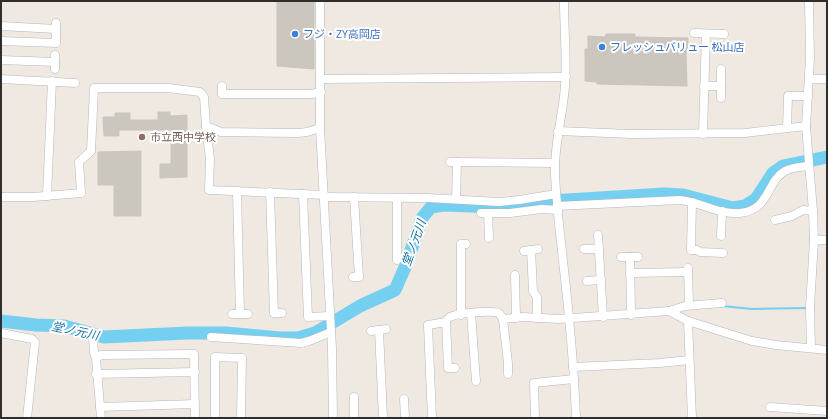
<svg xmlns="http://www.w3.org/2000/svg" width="828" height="419" font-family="'Titillium Web','Noto Sans JP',sans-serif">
	<rect width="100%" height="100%" fill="#efe9e1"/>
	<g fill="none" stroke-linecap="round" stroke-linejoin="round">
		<polyline stroke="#75cff0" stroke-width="2" points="722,306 752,309 807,308"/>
		<polyline stroke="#75cff0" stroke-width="13" points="1,321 36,325 64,326 104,337 187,333 226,333 280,338 298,338 315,333 360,306 395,290 406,265 422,218 431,207 444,205 500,207 551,201 664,194 683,195 733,208 745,206 756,199 773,173 783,166 827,157"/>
	</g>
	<g fill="#cbc7bf" stroke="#cbc5ba">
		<polygon points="277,1 314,1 314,69 277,66"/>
		<polygon points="606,34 635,34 635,37 688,38 688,51 686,51 687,86 597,84 597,82 585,81 585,49 588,49 588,36 605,37"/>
		<polygon points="158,112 170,112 170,116 187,115 187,177 160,178 160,164 171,164 171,130 119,130 119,136 104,136 103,117 115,117 115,113 130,113 130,120 158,120"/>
		<polygon points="141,151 141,216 114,216 114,185 98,185 98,152"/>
	</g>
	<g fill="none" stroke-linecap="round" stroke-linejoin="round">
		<defs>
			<g id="minor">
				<polyline points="320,1 320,128 332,348 333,418"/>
				<path d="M 564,1 C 564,29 567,58 565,86 C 563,115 554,144 555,173 C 556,202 560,232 563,261 C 569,313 574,365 576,418"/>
				<polyline points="809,1 810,58 806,126 813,211 814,240 810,307 811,348"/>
				<polyline points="1,26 56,29"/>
				<polyline points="694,33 724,34"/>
				<polyline points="1,41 56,43 56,23"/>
				<polyline points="1,60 55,62"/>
				<polyline points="55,69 55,55"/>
				<polyline points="721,69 721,98"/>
				<polyline points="1,79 75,83"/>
				<polyline points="321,79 566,77"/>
				<polyline points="809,79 827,79"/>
				<polyline points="222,86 222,94 312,94 321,92"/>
				<polyline points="704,86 721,86"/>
				<polyline points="206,126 210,159 209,190 324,195"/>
				<polyline points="787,128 788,96 808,96"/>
				<polyline points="558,131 631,134 745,133 806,126"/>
				<polyline points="703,134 706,34"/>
				<polyline points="450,162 555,163"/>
				<polyline points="237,191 240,314"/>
				<polyline points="270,192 274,313 282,313"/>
				<polyline points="303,194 308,317 330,316"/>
				<polyline points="47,196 52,81"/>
				<polyline points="1,197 33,197 81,193 79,162 91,151 94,88 168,88 200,92 204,97 206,126 221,132 298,133 307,132 320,128"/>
				<polyline points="324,197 428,198 499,202 519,200 556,194"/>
				<polyline points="397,198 397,260"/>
				<polyline points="456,199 457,162"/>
				<polyline points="692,202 691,250 697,250 700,252 723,253"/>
				<path d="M 557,206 L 680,200 C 700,202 720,215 740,213 C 770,210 766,182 785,171 C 793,167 801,167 809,166"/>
				<polyline points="481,213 510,213 542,209 558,210"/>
				<polyline points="488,213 489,238"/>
				<polyline points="775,220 792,216 803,210 813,211"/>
				<polyline points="598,235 603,317"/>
				<polyline points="721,236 722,211"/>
				<polyline points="814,240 827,240"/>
				<polyline points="584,249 599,249"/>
				<polyline points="531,250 533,291 537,297 537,318"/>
				<polyline points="524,251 538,249"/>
				<polyline points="621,257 638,257"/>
				<polyline points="630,257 631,315"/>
				<polyline points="688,268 689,305"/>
				<polyline points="630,273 688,272"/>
				<polyline points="515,275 516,318"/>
				<polyline points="353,277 359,277 354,197"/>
				<polyline points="587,281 601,280"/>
				<polyline points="669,311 685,306 722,303"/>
				<polyline points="471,313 476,381"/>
				<polyline points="232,314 248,314"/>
				<polyline points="461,315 461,244 466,244"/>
				<polyline points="503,319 508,363 508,374"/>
				<polyline points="688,321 692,418"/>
				<polyline points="379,330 383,418"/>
				<polyline points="371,331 386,329"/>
				<polyline points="1,333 32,339 35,342 27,418"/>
				<polyline points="211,337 301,343 309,341 331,332"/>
				<polyline points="93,338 94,353 96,358 101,418"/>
				<polyline points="96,358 101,355 194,354 195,418"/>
				<polyline points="573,367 660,363 689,360"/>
				<path d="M 455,368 L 448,368 L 446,322 C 447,319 447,319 450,317 C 457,313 491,310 499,313 L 503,319 L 523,317 L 559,319 L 669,311 L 688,321 L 752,341 L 776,345 L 827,350"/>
				<polyline points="96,374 195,372"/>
				<polyline points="354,397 354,418"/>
				<polyline points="404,399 405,418"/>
				<polyline points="100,407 195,404"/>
				<polyline points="770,407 827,411"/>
				<polyline points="215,418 215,357 242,358 241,418"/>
				<polyline points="432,418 428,325 446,322"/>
				<polyline points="535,418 534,383 574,379"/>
			</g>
		</defs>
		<use href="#minor" stroke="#b4b7c1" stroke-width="9"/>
		<use href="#minor" stroke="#fff" stroke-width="8"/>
	</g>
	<g fill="#3f7fe0" stroke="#fff" stroke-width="1.5">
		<circle cx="295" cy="34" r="4"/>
		<circle cx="602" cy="47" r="4"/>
	</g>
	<circle fill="#8d6e63" stroke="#fff" stroke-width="1.5" cx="142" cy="137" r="4"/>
	<g text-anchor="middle" stroke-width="4" stroke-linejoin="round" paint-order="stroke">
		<g font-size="11" fill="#366cbe" stroke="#fff" text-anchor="start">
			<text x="303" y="38">フジ・ZY高岡店</text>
			<text x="610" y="51">フレッシュバリュー 松山店</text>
		</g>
		<g font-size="11" fill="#785e54" stroke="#fff" text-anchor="start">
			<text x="150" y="141">市立西中学校</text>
		</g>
		<g font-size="12" font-style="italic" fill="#0d6fa3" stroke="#fff">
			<text transform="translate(414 243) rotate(-70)" y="4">堂ノ元川</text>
			<text transform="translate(75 331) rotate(12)" y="4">堂ノ元川</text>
		</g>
	</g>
	<rect width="828" height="419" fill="none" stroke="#2e2e2e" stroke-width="4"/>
</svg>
